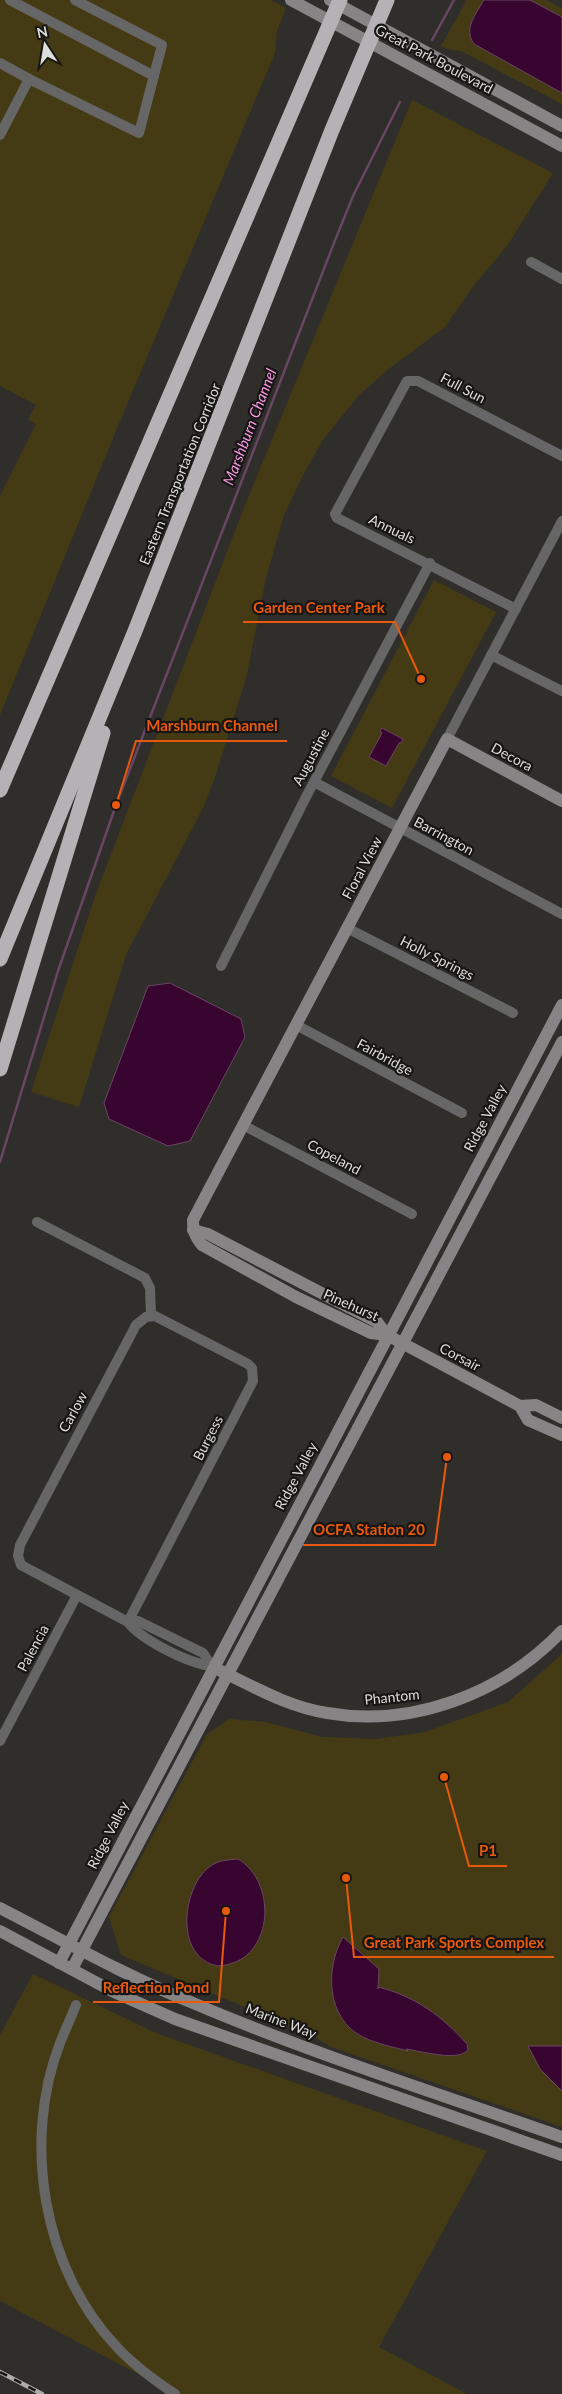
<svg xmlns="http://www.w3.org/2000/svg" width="562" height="2394" font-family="Lato,sans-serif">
	<rect width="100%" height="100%" fill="#2f2e2b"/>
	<g fill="#443b15">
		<polygon points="0,0 270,0 286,8 277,31 275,53 118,426 0,715 0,496 36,424 28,419 36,405 0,386"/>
		<polygon points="467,0 546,0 562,8 562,104 461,51 447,49 441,46"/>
		<polygon points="412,100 553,173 507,246 471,289 445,327 390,368 358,396 323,440 302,477 284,515 266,578 246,679 214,780 203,808 126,955 79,1107 31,1092 95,896 245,505"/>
		<polygon points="434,580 496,612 392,808 331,776"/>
		<polygon points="562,1654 562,2127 331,2047 311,2035 121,1955 109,1917 207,1734 230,1719 266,1722 322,1737 376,1739 425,1732 508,1702"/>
		<polygon points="33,1974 156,2033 487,2151 379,2347 467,2394 176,2394 0,2301 0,2035"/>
	</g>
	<g fill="#37052f" stroke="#694663">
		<path d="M 484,0 L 530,0 L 562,17 L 562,93 L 474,44 C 463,29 476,14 484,0 Z"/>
		<polygon points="382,728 403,739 401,743 399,743 386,766 369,757 382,733 380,732"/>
		<polygon points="170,983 241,1019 245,1037 190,1141 168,1146 109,1119 104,1103 148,986"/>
		<path d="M 238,1859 C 277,1882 273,1954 229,1964 C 226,1965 221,1966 218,1966 C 173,1958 182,1884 212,1865 C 220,1860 229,1860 238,1859 Z"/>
		<path d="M 343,1937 L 379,1969 L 378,1989 L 378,1987 C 415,1996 442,2016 467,2044 L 468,2050 C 459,2062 420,2051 406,2049 L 408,2051 C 393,2047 377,2044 363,2037 C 326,2019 325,1968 343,1937 Z"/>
		<polygon points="528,2046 562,2046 562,2091 540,2069"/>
	</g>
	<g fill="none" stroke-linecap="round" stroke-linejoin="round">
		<g stroke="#694663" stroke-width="2.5">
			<polyline points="432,40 454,0"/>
			<polyline points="0,1162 58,971 116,805 334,243 353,196 400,102"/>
		</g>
		<g stroke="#676667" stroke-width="10">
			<polyline points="10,0 154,76"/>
			<polyline points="0,63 29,79"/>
			<polyline points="0,135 29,79 139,133 162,45 75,0"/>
			<polyline points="531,262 562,279"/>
			<polyline points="516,609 337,518 335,514 407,381 418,381 562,456"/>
			<polyline points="491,655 562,691"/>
			<polyline points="447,739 562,521"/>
			<polyline points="314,782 562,914"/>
			<polyline points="347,928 513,1013"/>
			<polyline points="221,966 306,797 430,563"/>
			<polyline points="296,1025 462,1113"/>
			<polyline points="243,1125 412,1214"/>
			<polyline points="37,1222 145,1278 150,1288 151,1316"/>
			<path d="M 128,1622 L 253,1381 L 252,1368 L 248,1364 L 155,1316 L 146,1317 L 136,1325 L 20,1545 L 18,1556 L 21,1565 L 128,1622 C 141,1640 190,1664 212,1666"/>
			<polyline points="128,1622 138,1621 203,1653 212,1666"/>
			<polyline points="0,1741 77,1595"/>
			<path d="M 76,2005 C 71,2018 65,2030 60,2043 C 22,2142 43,2269 116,2346 C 133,2365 154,2380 175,2394"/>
		</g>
		<g stroke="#878486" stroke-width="12">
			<polyline points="291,0 562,146"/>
			<polyline points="330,0 562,126"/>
			<path d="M 562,801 L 447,739 L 193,1220 C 193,1232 195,1236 202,1245 L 296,1297 L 371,1333 L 387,1335 L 520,1406 L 528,1420 L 562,1435"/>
			<polyline points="193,1230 208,1234 377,1322 387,1335"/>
			<polyline points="520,1406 536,1405 562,1418"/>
			<path d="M 221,1671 C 256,1688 289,1707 327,1713 C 413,1728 503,1693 562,1631"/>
			<path d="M 0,1908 C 64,1941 126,1976 193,2003 C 313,2054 439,2094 562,2137"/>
			<polyline points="0,1931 114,1992 175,2019 562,2155"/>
			<polyline points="59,1963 562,1005"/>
			<polyline points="72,1969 562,1042"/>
		</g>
		<g stroke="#b6b1b5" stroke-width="15">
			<polyline points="0,790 340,0"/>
			<polyline points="0,959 135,631 332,130 387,0"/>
			<polyline points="0,1069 103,733"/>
		</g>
		<defs>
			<polyline id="rail" points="0,2372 42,2394"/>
		</defs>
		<use href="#rail" stroke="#adadaa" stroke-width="4.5"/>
		<use href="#rail" stroke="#171615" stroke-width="2.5" stroke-dasharray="8" stroke-linecap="butt"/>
	</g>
	<g text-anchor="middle" stroke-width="4.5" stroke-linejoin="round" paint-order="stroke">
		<g font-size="14" fill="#dededb" stroke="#171615">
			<text transform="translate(434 59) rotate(28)" y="5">Great Park Boulevard</text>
			<text transform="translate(463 388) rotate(28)" y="5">Full Sun</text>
			<text transform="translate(180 474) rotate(-68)" y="5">Eastern Transportation Corridor</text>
			<text transform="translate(392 529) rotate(26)" y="5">Annuals</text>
			<text transform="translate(311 757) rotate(-62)" y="5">Augustine</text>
			<text transform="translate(512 757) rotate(28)" y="5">Decora</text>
			<text transform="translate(444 836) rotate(28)" y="5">Barrington</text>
			<text transform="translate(362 868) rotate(-62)" y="5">Floral View</text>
			<text transform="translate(437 958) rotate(27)" y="5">Holly Springs</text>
			<text transform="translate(385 1057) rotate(28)" y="5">Fairbridge</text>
			<text transform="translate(485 1118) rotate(-62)" y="5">Ridge Valley</text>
			<text transform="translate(334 1157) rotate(28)" y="5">Copeland</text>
			<text transform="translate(351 1305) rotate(24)" y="5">Pinehurst</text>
			<text transform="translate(460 1357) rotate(28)" y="5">Corsair</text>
			<text transform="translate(73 1412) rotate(-61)" y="5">Carlow</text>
			<text transform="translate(208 1438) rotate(-63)" y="5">Burgess</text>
			<text transform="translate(296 1476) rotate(-62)" y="5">Ridge Valley</text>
			<text transform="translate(33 1648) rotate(-62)" y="5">Palencia</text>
			<text transform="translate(392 1697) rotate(-6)" y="5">Phantom</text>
			<text transform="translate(108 1835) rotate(-63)" y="5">Ridge Valley</text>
			<text transform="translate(281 2021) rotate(21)" y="5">Marine Way</text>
		</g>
		<g font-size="15" font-style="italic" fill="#fa9ae6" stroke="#171615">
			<text transform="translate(250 427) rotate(-69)" y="5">Marshburn Channel</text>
		</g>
	</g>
	<path fill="none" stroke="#e8590c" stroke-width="2" d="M421 679L395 622H243M116 805L136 741H287M447 1457L435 1545H303M444 1777L469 1866H507M346 1878L354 1957H554M226 1911L219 2002H93"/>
	<g fill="#e8590c" stroke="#171615" stroke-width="2">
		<circle cx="421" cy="679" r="5"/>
		<circle cx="116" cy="805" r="5"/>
		<circle cx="447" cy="1457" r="5"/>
		<circle cx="444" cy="1777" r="5"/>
		<circle cx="346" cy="1878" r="5"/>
		<circle cx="226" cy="1911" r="5"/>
	</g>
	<g font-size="15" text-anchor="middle" font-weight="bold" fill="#e8590c" stroke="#171615" stroke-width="4.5" stroke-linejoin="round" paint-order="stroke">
		<text x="319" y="613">Garden Center Park</text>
		<text x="212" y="731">Marshburn Channel</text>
		<text x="369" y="1535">OCFA Station 20</text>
		<text x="488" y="1856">P1</text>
		<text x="454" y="1948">Great Park Sports Complex</text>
		<text x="156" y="1993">Reflection Pond</text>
	</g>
	<g transform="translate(45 45) rotate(348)" stroke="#171615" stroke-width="4" paint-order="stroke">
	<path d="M0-4L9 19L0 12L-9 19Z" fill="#dededb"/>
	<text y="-8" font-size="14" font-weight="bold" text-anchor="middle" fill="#dededb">N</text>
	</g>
</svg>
